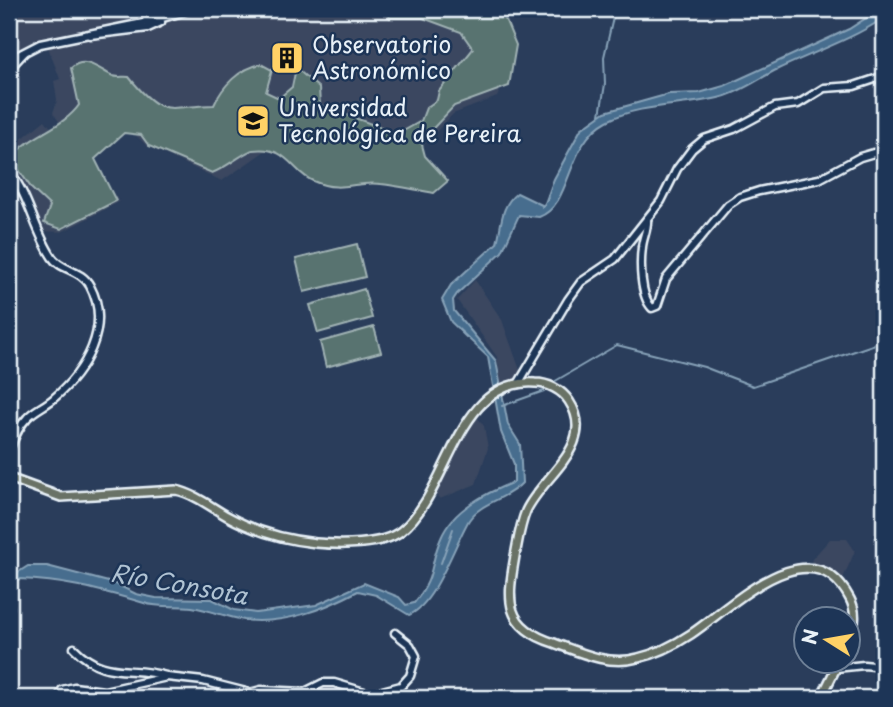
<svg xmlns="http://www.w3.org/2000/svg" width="893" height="707" font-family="'Playpen Sans',sans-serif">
	<rect width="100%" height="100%" fill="#2a3d5b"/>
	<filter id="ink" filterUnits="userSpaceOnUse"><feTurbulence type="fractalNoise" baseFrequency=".0143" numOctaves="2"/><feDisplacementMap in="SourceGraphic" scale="14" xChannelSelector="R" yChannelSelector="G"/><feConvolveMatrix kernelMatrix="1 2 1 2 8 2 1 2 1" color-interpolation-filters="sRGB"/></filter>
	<g filter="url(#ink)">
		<g fill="#3a4760">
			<polygon points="9,9 494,9 503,85 497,97 453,114 395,176 300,149 268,149 222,181 147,146 127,127 91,159 119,202 62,232 41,231 9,171 9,149 45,120 52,129 60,123 53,113 57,100 54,81 60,79 46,42 9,60"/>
			<polygon points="475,280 502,320 520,370 516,383 502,388 497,357 457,300"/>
			<polygon points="475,414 484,426 488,448 476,484 440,499 433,492 435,485"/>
			<polygon points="830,539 847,539 855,551 841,583 810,566 812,559"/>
		</g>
		<g fill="#597370" stroke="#a0b2b4" stroke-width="2">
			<path d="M 387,9 L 501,9 L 516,45 L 509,86 L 454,106 L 421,141 L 425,156 L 448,181 L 434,193 C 416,190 398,186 381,184 C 356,180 342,194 313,181 C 292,172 287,145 253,150 C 246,151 224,169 212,173 L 149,146 L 141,135 L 124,133 L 95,159 L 116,201 L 61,229 L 44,223 L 50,206 L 32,189 L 12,160 C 20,139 63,129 79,105 L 71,68 C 86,55 99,70 113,76 C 118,78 124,76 129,77 C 164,120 167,106 214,105 C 223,85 239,69 261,64 L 272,70 L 266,92 L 279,98 L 292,87 L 296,68 L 319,88 L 320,105 L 398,134 L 421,121 L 426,108 L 437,100 L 439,91 L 473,49 L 461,32 L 423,18 L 390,18 Z"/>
			<polygon points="357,244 365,277 304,292 296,259"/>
			<polygon points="364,289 372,318 318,333 310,305"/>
			<polygon points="374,327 381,352 326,367 320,342"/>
		</g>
		<path fill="#476d8e" stroke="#87a2b8" stroke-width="2" d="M 880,9 L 884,9 L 884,18 C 849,41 811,53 774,71 C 757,80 741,92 722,97 C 684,107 642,103 607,121 C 565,143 573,205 539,217 L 519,215 L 502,252 L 457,294 L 453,300 L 454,311 L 496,361 L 508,425 L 520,444 L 522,483 C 508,499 481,502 469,520 C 455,543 435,605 409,615 L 376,595 L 358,591 C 324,609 284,625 244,620 C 227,617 210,610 192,607 C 177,605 158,608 144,603 C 101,590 63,580 18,579 L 10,590 L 14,608 L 9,622 L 9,578 L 28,566 L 47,566 L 116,584 L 136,594 L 156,598 L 212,599 L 234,610 L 256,613 L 316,605 L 364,583 L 399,597 L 406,605 L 414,603 C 436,577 429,565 441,538 C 453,509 486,493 514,482 L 514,464 L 501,432 L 488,357 L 451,322 L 442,300 L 451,285 L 497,243 C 502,225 500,206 517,193 L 544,206 L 554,179 L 581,129 L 605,112 L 669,94 L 699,93 L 724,86 L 849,29 Z"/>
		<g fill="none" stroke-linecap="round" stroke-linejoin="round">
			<g stroke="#87a2b8" stroke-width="2">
				<polyline points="600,115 605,84 604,57 615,9"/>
				<polyline points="542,207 549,198"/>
				<polyline points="458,329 466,337"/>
				<polyline points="552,383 617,345 704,367 753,386 884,341"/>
				<polyline points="502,406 544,391"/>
				<polyline points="441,563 453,529"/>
			</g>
			<defs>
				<g id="minor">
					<polyline points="145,9 147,24"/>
					<polyline points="90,35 148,28 161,22"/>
					<polyline points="9,60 40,44 153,21 192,9"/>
					<polyline points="9,69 24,53"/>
					<path d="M 9,171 C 30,197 34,230 52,257 C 60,270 82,270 90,286 C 112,327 85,372 53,399 C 45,406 34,410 27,418 C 18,427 14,439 9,451"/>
					<path d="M 647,219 C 648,229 643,237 642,247 C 640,263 640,296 652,308 L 657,306 L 666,279 L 728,205 L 740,197 L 759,191 L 819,179 L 860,157 L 884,150"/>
					<polyline points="518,384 568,300 581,282 615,259 661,201 677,169 692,149 704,139 734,129 775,107 798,104 824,88 854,86 884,76"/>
					<path d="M 74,648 C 105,680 129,665 166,676"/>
					<polyline points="836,668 864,665 884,667"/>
					<polyline points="59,698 62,690 74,687 104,691 167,677 203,681 250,693 261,690 305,692 323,683 334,683 371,694 401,686 410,676 416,656 410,645 395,633"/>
				</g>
				<g id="major">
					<path d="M 9,478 L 61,497 L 176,490 C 195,494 211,507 227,516 C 254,531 286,540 316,543 C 339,545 382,546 401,531 C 450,493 455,378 535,383 C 548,383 562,390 569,401 C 598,445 542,476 526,511 C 520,525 518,541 515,556 C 507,601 504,627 554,643 C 581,653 609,666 638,658 C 656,654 676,644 691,634 C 733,606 811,524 850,599 C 858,614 854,628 848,643"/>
					<polyline points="821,698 839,662"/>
				</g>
			</defs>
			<use href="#minor" stroke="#e8f1f8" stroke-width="11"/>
			<use href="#major" stroke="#e8f1f8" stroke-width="12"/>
			<use href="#minor" stroke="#1d3557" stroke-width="6"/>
			<use href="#major" stroke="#697266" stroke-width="7"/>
		</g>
	</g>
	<defs>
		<symbol id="building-square" viewBox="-11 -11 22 22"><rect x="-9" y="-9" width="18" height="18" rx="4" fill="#ffd166" stroke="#1d3557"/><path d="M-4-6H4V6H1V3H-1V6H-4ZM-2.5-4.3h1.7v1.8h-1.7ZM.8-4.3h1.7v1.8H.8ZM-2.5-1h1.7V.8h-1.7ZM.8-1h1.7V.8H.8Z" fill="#111"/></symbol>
		<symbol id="university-square" viewBox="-11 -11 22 22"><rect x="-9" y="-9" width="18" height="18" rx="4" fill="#ffd166" stroke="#1d3557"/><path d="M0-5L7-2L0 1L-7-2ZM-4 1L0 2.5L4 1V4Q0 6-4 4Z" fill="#111"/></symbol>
	</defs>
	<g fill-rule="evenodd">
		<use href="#building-square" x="268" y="39" width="38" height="38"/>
		<use href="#university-square" x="234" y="102" width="38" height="38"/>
	</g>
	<g text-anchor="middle" stroke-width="5" stroke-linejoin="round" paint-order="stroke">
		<g font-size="23" fill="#e8f1f8" stroke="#1d3557" text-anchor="start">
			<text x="312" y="53">Observatorio<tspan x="312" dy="26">Astronómico</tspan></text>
			<text x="278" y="116">Universidad<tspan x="278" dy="26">Tecnológica de Pereira</tspan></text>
		</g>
		<g font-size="24" font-style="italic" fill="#b0c3d3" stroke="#1d3557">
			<text transform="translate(179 585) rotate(10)" y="8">Río Consota</text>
		</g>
	</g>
	<rect width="893" height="707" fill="none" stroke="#1d3557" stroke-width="35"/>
	<rect x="18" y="18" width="858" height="672" fill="none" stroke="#e8f1f8" stroke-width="2.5" filter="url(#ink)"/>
	<g transform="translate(827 640) rotate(281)"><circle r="33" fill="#1d3557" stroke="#6e8097" stroke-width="2"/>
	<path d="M0-5L12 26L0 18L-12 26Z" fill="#ffd166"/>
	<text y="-10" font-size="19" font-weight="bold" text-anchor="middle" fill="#e8f1f8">N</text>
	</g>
</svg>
